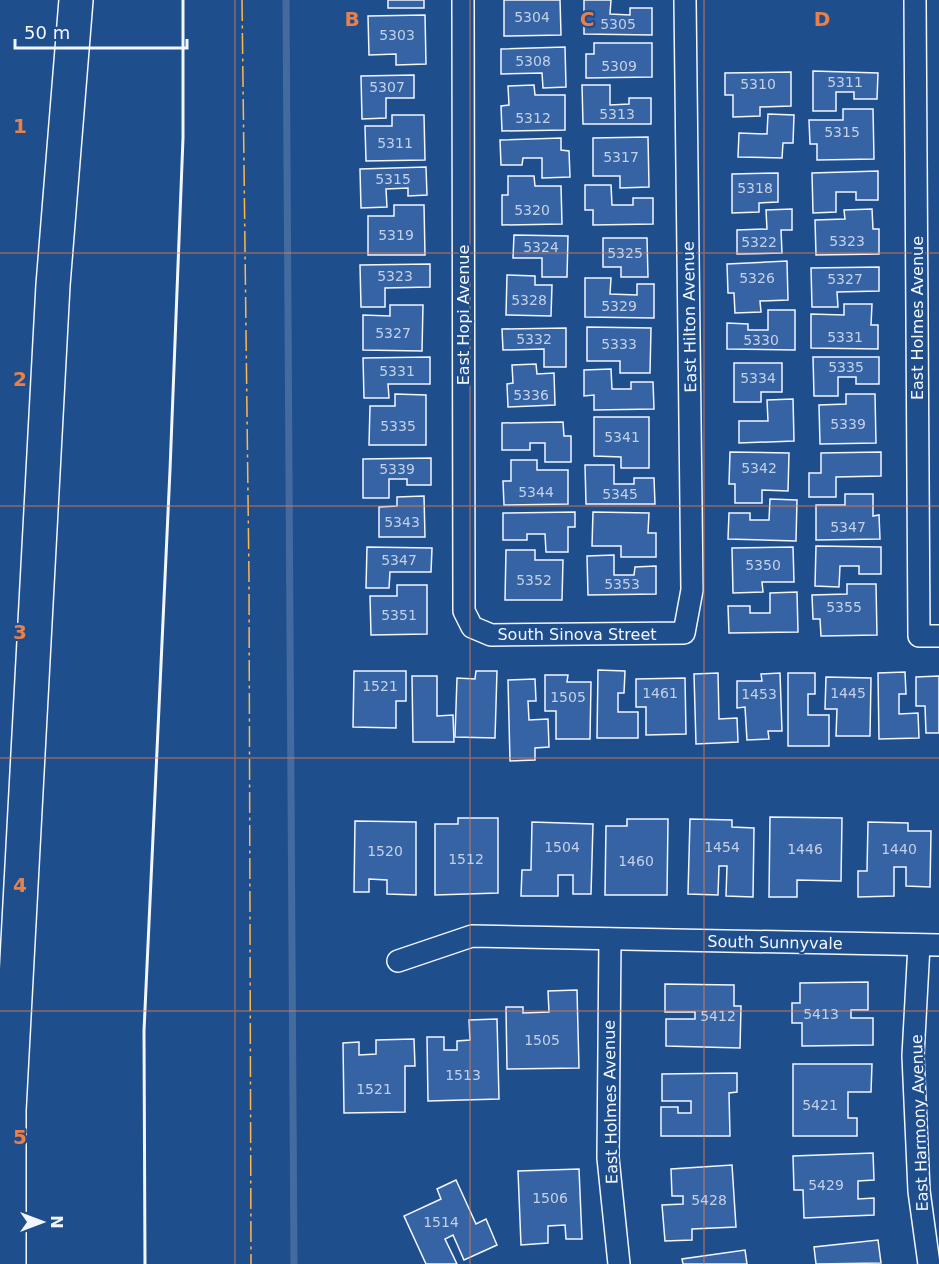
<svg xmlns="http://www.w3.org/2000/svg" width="939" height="1264" font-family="'DejaVu Sans',sans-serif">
	<rect width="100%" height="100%" fill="#1f4e8c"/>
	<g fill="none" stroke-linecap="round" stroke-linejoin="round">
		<polyline stroke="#446ba0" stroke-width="7" points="286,0 294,1264"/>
	</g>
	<g fill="#3563a3" stroke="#f2f6ff" stroke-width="1.5">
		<rect x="388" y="0" width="36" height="8"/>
		<polygon points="504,0 560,0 561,35 504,36"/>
		<polygon points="584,0 611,0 610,14 630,15 630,8 652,8 652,35 584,34"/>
		<polygon points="425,15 426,64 396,65 396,54 369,55 368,16"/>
		<polygon points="594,43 652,43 652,77 586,78 586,54 594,54"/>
		<polygon points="565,47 566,87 543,88 542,73 501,74 501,49"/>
		<polygon points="813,71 878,73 877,99 854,99 854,92 836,92 836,111 813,111"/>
		<polygon points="791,72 791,106 760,107 760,116 733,117 733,95 725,95 725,73"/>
		<polygon points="414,75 414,98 386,98 386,118 362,119 361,76"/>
		<polygon points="534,85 535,95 565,95 565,130 502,131 501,106 509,105 508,86"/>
		<polygon points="582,85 610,85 610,105 629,104 629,98 651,98 651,124 583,124"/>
		<polygon points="843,109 873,109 874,159 817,160 817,144 810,144 809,120 843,120"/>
		<polygon points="768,114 794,115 793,143 783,143 782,158 738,157 739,133 767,134"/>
		<polygon points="392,115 424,115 425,160 366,161 365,126 392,126"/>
		<polygon points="648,137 649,187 620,188 620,176 593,176 593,138"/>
		<polygon points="561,138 561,150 569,151 570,177 542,178 542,158 523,158 522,165 501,165 500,140"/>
		<polygon points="426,167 427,195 408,196 408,188 386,189 387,207 361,208 360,169"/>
		<polygon points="878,171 878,200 856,200 856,192 836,192 836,212 813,213 812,173"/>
		<polygon points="778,173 778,202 759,203 759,212 732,213 732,174"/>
		<polygon points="508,176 534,176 535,186 561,186 562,224 502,225 502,195 508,195"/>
		<polygon points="585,185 611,185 612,205 633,205 633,198 653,198 653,224 593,225 593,210 585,210"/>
		<polygon points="394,205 424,205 425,255 368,255 368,216 394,216"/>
		<polygon points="792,209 792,230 781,230 782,253 737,254 737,230 767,229 766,210"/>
		<polygon points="872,209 873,229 879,229 879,254 816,255 815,220 845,219 844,210"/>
		<polygon points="514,235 568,236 567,277 542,277 542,258 513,258"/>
		<polygon points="603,238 647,238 648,277 621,277 621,267 603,267"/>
		<polygon points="787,261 788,300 760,301 761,312 735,313 734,293 728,293 727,264"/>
		<polygon points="430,264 430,287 385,288 385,307 361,307 360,265"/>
		<polygon points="879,267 879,291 837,292 838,307 812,307 811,268"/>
		<polygon points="507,275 535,276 535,285 552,285 551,316 506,315"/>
		<polygon points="585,278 611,278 610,294 637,295 637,284 654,284 654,318 585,317"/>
		<polygon points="844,304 872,304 871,325 878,325 878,349 811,348 811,314 844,315"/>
		<polygon points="390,305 423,305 422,351 363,350 363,315 390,316"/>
		<polygon points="768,310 795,310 795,350 727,349 727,323 748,324 748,330 768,330"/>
		<polygon points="587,327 651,328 650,373 620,373 620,361 587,361"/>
		<polygon points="566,328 566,367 544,367 544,349 503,350 502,329"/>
		<polygon points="430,357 430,384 388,384 389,398 364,398 363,358"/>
		<polygon points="813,357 879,357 879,384 856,384 856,377 838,377 838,396 814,396"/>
		<polygon points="734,363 782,363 782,392 761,392 761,402 734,402"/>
		<polygon points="536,364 537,374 554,373 555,405 508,407 507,384 513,383 512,365"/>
		<polygon points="611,369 612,389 631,389 631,382 653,382 654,409 594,410 594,395 584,396 584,370"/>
		<polygon points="395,394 426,395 426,445 369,445 370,406 395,406"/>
		<polygon points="846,394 875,394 876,443 820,444 819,405 846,404"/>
		<polygon points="793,399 794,441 739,443 739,421 768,421 767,400"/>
		<polygon points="594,417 649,417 649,468 621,468 621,457 594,456"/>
		<polygon points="563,422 564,436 571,436 571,462 545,462 545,443 530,443 530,450 502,450 502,423"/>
		<polygon points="730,452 789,453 788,491 762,490 762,503 735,503 735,484 729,484"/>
		<polygon points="881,452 881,476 836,477 836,497 809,497 809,473 821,473 821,453"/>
		<polygon points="431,458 431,485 407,485 407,479 389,479 389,498 363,498 363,459"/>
		<polygon points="511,460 537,460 537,470 568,470 568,504 504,505 503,481 511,481"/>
		<polygon points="585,465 614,465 614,484 634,484 634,478 654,478 655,504 586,504"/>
		<polygon points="845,494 873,494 873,516 879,515 880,539 816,540 816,505 845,505"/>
		<polygon points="424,496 425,537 379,537 379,507 397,506 397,497"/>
		<polygon points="770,499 797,500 796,541 728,539 729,513 750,513 750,520 769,520"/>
		<polygon points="575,512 575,527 568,527 568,552 546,552 545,534 527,534 527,540 503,540 503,513"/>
		<polygon points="593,512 649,513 648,533 656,533 656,557 621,557 621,546 592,546"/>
		<polygon points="816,546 881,547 881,574 859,574 859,566 840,566 839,587 815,586"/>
		<polygon points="367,547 432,548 431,572 390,572 389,588 366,588"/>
		<polygon points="793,547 794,582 762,582 763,592 733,593 732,548"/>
		<polygon points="506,550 535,550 535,560 563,560 562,600 505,600"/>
		<polygon points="614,555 614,575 634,575 635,567 656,566 656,594 588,595 587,556"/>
		<polygon points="847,584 876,584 877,635 821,636 820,619 813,619 812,595 847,594"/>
		<polygon points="397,585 427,585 427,634 371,635 370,596 397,596"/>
		<polygon points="797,592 798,632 729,633 728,606 750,606 750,613 770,613 770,593"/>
		<polygon points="598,670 625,671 624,693 618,693 618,712 638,712 638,738 597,738"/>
		<polygon points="354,671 406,671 406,701 396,701 396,728 353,727"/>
		<polygon points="476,671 497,671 495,738 455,737 457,678 475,679"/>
		<polygon points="905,672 906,694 899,694 899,714 918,713 919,738 879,739 878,673"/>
		<polygon points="718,673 719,719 737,718 738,742 696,744 694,674"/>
		<polygon points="780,673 782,731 768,731 769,739 747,740 745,707 737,708 737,681 762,681 761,674"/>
		<polygon points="788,673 815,673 815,694 808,694 808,715 829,715 829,746 788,746"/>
		<polygon points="545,675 568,675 567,682 591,682 590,739 556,739 556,711 545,711"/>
		<polygon points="412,676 437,676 437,716 453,715 454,742 413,742"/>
		<polygon points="939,676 939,733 926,733 925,706 916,706 916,677"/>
		<polygon points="826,677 871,678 870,736 836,736 837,709 825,709"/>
		<polygon points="685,678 686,734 646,735 646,707 636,707 636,679"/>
		<polygon points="535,679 536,701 528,701 529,720 548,719 549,747 535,748 535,760 510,761 508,680"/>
		<polygon points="770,817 842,818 841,881 797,880 797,897 769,897"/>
		<polygon points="458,818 498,818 498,893 435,895 435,824 458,824"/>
		<polygon points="627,819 668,819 667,895 605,895 606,826 627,826"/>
		<polygon points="690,819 732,820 732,827 754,828 753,897 726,896 727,866 719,866 718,895 688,894"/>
		<polygon points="355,821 416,822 416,895 387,894 387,880 369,879 369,892 354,892"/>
		<polygon points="532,822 593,824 591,894 573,894 573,875 558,875 558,896 521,896 522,870 531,870"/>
		<polygon points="868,822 908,823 908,831 931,831 930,887 906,886 906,867 894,867 894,896 858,897 858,871 867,871"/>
		<polygon points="868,982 868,1010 851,1010 851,1018 873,1018 873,1045 802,1046 802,1023 792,1023 792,1003 800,1003 800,983"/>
		<polygon points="665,984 734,985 734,1006 741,1006 740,1048 666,1046 666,1019 695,1019 695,1012 665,1012"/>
		<polygon points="577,990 579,1068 507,1069 506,1007 523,1007 523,1013 549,1012 548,991"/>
		<polygon points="497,1019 499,1099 428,1101 427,1037 444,1037 444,1050 457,1050 457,1041 470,1040 469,1020"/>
		<polygon points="414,1039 415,1066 405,1066 405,1112 344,1113 343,1043 359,1042 359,1055 376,1054 376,1040"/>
		<polygon points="793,1064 872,1064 871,1092 848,1092 848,1118 857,1118 857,1136 793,1136"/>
		<polygon points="737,1073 737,1092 729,1093 730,1136 661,1136 661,1107 678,1107 678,1113 691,1113 691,1101 662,1101 662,1074"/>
		<polygon points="873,1153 874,1180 858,1181 858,1199 874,1198 874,1215 804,1218 803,1190 794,1190 793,1156"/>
		<polygon points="732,1165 736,1227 692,1229 692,1240 665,1241 662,1205 683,1204 683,1196 672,1196 671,1169"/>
		<polygon points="579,1169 582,1239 566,1239 565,1225 548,1226 548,1243 521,1245 518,1171"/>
		<polygon points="456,1180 476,1224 486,1219 497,1245 464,1260 453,1235 445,1239 457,1264 426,1264 404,1216 441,1199 437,1189"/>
		<polygon points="878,1240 881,1263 816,1264 814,1247"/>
		<polygon points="745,1250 747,1264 683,1264 682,1259"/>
	</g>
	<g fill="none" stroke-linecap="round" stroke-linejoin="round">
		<defs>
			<g id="street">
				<polyline points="463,0 464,611 472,627 491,635 684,633 692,590 685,0"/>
				<polyline points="915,0 919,636 939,636"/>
				<polyline points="610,939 608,1158 619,1264"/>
				<polyline points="919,945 913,1056 919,1191 929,1264"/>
				<polyline points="398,961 472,936 939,945"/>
			</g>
			<polyline id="highway" points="9,1264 9,1110 53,285 76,0"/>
		</defs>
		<use href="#street" stroke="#f2f6ff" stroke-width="24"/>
		<use href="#highway" stroke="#f2f6ff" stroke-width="36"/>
		<use href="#street" stroke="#1f4e8c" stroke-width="21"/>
		<use href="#highway" stroke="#1f4e8c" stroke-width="33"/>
		<polyline stroke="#f2f6ff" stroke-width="3" points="145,1264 144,1031 170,470 183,138 183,0"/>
		<polyline stroke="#ffb74d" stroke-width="1.5" stroke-dasharray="21 4.5 3 4.5" stroke-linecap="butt" points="242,0 249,578 251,1264"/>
	</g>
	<path fill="none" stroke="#ea8049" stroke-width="1.5" stroke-opacity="0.55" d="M 235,0 L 235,1264M 470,0 L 470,1264M 704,0 L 704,1264M 0,253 L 939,253M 0,506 L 939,506M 0,758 L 939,758M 0,1011 L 939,1011"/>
	<g text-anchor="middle" stroke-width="4.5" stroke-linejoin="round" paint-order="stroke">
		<g font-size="14" fill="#c3d1e8">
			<text x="532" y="22">5304</text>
			<text x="618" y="29">5305</text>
			<text x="397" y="40">5303</text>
			<text x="533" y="66">5308</text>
			<text x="619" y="71">5309</text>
			<text x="845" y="87">5311</text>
			<text x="758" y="89">5310</text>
			<text x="387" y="92">5307</text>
			<text x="617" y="119">5313</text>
			<text x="533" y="123">5312</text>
			<text x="842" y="137">5315</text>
			<text x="395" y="148">5311</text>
			<text x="621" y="162">5317</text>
			<text x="393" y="184">5315</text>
			<text x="755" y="193">5318</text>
			<text x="532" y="215">5320</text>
			<text x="396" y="240">5319</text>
			<text x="847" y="246">5323</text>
			<text x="759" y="247">5322</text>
			<text x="541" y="252">5324</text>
			<text x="625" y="258">5325</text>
			<text x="395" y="281">5323</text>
			<text x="757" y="283">5326</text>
			<text x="845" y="284">5327</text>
			<text x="529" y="305">5328</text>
			<text x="619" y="311">5329</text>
			<text x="393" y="338">5327</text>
			<text x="845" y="342">5331</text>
			<text x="534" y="344">5332</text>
			<text x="761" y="345">5330</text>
			<text x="619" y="349">5333</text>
			<text x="846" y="372">5335</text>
			<text x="397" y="376">5331</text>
			<text x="758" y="383">5334</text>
			<text x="531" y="400">5336</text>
			<text x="848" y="429">5339</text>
			<text x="398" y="431">5335</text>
			<text x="622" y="442">5341</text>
			<text x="759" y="473">5342</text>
			<text x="397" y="474">5339</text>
			<text x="536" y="497">5344</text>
			<text x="620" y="499">5345</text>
			<text x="402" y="527">5343</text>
			<text x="848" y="532">5347</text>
			<text x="399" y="565">5347</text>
			<text x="763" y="570">5350</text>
			<text x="534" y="585">5352</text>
			<text x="622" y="589">5353</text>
			<text x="844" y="612">5355</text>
			<text x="399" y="620">5351</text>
			<text x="380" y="691">1521</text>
			<text x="660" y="698">1461</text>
			<text x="848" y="698">1445</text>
			<text x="759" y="699">1453</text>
			<text x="568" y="702">1505</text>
			<text x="562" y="852">1504</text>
			<text x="722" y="852">1454</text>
			<text x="805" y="854">1446</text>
			<text x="899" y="854">1440</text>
			<text x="385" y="856">1520</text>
			<text x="466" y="864">1512</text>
			<text x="636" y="866">1460</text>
			<text x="821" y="1019">5413</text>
			<text x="718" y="1021">5412</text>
			<text x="542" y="1045">1505</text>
			<text x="463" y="1080">1513</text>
			<text x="374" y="1094">1521</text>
			<text x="820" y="1110">5421</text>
			<text x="826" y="1190">5429</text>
			<text x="550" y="1203">1506</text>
			<text x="709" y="1205">5428</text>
			<text x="441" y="1227">1514</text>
		</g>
		<g font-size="16" fill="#f2f6ff" stroke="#1f4e8c">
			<text transform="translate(463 315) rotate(-90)" y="6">East Hopi Avenue</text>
			<text transform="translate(689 317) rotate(-91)" y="6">East Hilton Avenue</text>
			<text transform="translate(917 318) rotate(-90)" y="6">East Holmes Avenue</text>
			<text x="577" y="640">South Sinova Street</text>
			<text transform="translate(775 942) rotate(1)" y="6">South Sunnyvale</text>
			<text transform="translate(610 1102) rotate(-91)" y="6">East Holmes Avenue</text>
			<text transform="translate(919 1123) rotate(-92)" y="6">East Harmony Avenue</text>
		</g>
	</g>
	<g font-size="20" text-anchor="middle" font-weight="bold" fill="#ea8049" stroke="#1f4e8c" stroke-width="4.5" stroke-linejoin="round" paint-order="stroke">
		<text x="352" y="26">B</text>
		<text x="587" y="26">C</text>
		<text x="822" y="26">D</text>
		<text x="20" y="133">1</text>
		<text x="20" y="386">2</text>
		<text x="20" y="639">3</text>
		<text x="20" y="892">4</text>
		<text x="20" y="1144">5</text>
	</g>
	<g transform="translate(42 1222) rotate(90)" stroke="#1f4e8c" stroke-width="4.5" paint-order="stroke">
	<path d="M0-4.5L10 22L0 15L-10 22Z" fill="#f2f6ff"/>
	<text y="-9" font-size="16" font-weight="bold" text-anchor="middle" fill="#f2f6ff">N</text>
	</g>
	<path d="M15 39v9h172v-9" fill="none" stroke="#f2f6ff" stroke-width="3"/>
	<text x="24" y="39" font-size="18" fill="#f2f6ff" stroke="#1f4e8c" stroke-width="4.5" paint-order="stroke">50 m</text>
</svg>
